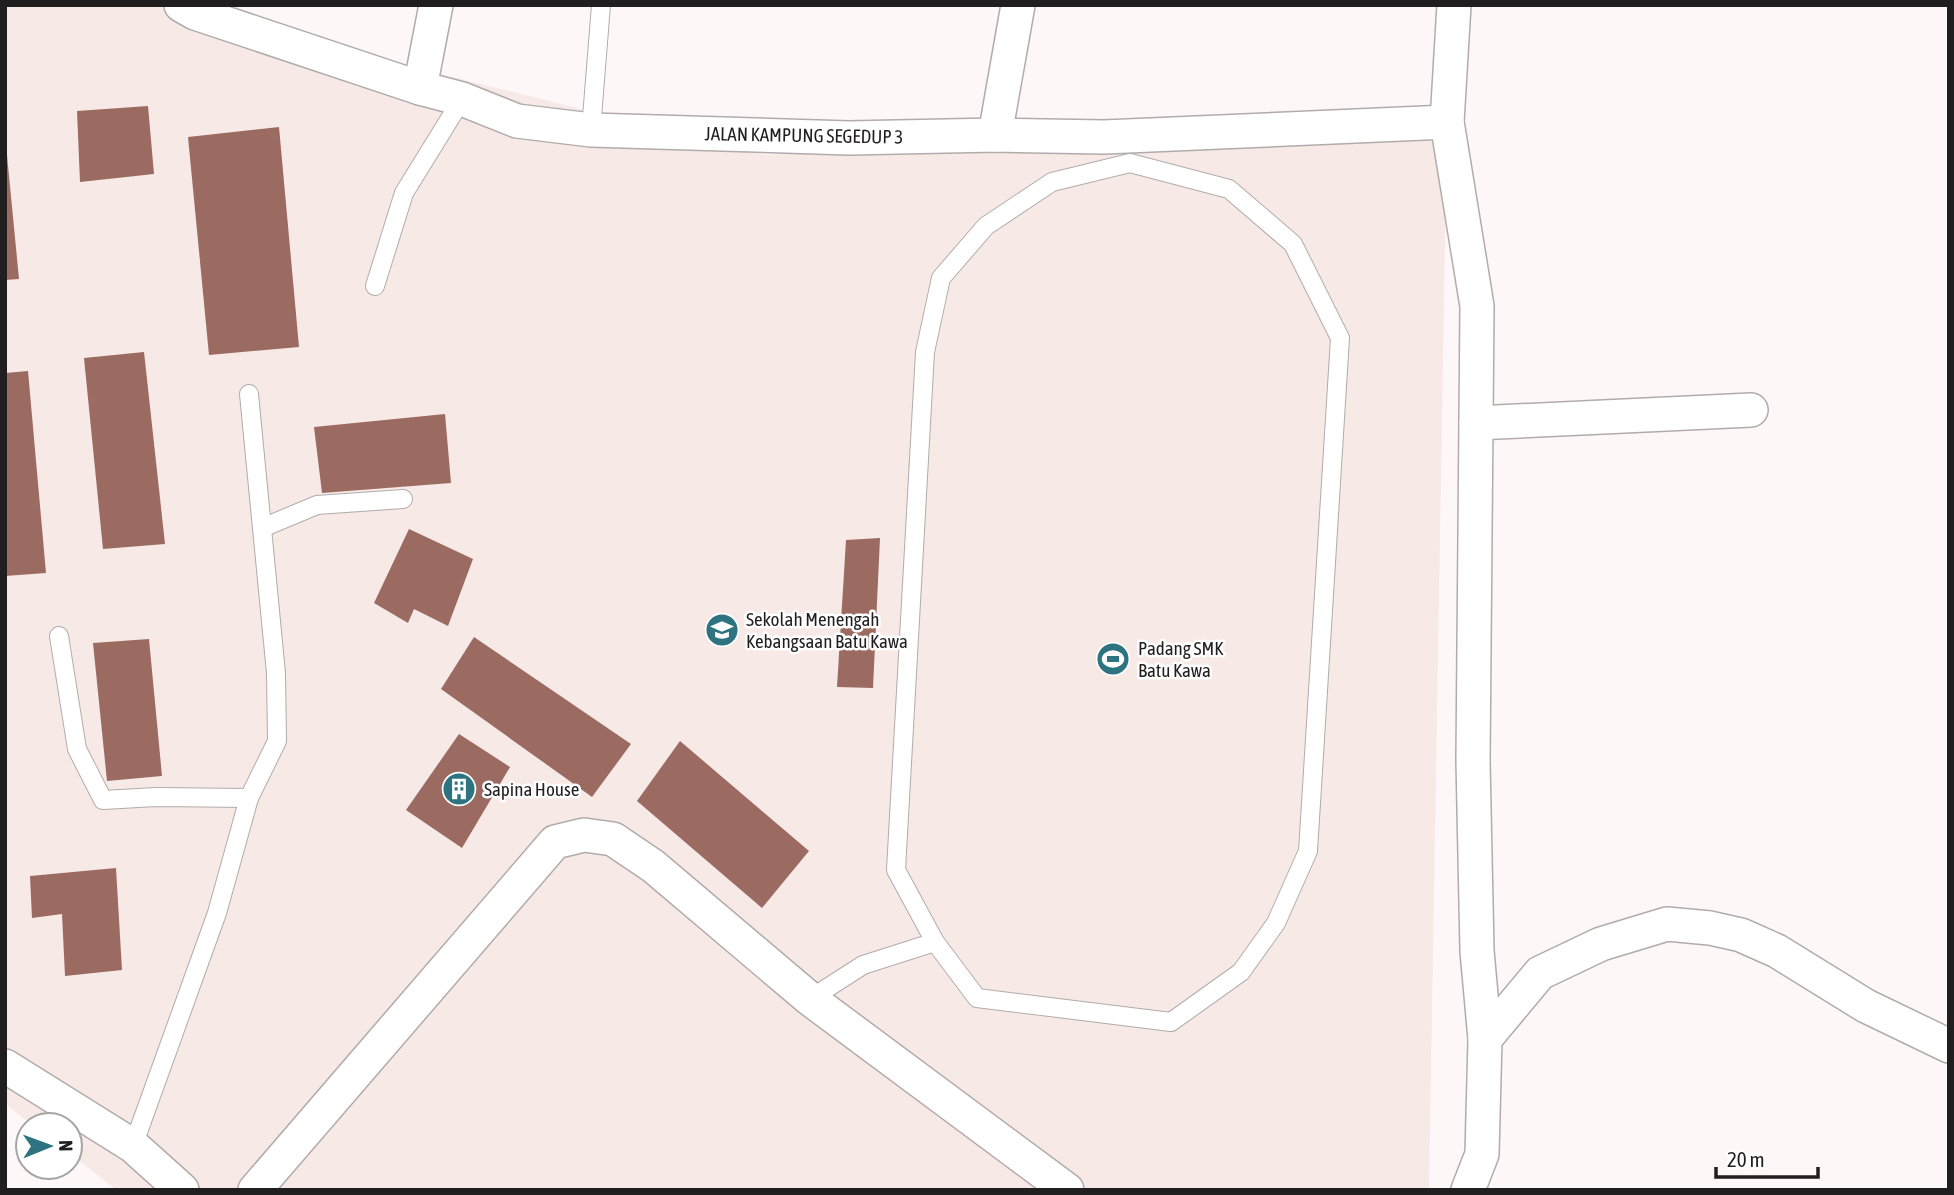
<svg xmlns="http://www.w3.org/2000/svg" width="1954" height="1195" font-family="'Asap Condensed',sans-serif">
	<rect width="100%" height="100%" fill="#fdf8f7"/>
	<polygon fill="#f7e9e6" points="5,5 185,5 195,13 766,155 1447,122 1429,1190 117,1190 70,1154 70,1125 32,1125 5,1104"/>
	<g fill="#9b6b62">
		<polygon points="148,106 154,174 80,182 77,111"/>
		<polygon points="279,127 299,347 209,355 188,137"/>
		<polygon points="5,155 7,155 19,279 5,280"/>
		<polygon points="144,352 165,544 103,549 84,358"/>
		<polygon points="28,371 46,573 5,576 5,373"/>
		<polygon points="445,414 451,483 322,493 314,427"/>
		<polygon points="409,529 473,559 448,626 414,609 408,623 374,603"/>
		<polygon points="880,538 873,688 837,687 846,540"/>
		<polygon points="474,637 631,744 592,797 441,689"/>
		<polygon points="149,639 162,776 107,781 93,643"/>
		<polygon points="459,734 510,767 462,848 406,810"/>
		<polygon points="680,741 809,851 762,908 637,801"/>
		<polygon points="116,868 122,970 65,976 62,914 32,918 30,876"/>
	</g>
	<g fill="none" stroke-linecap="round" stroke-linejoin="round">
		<defs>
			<g id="lane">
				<polyline points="591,130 601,5"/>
				<polyline points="375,286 404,193 462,99"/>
				<polyline points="262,528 317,505 403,499"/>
				<polyline points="59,636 77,749 103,800 156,797 249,798"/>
				<polyline points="810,999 863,965 935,942 977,998 1171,1022 1241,972 1276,923 1308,851 1340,338 1293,244 1229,189 1130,163 1052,182 986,226 941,278 925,352 896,870 935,942"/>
				<polyline points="133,1146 217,913 249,798 277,741 276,673 249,394"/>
			</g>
			<g id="street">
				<polyline points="181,5 195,13 420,88 462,99 517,121 591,130 849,138 995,135 1104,137 1447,122"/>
				<polyline points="1454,5 1447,122 1477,306 1473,761 1477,951 1485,1039 1482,1154 1468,1190"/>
				<polyline points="420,88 436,5"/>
				<polyline points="995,135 1018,5"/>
				<polyline points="1476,423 1751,410"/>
				<polyline points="1485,1039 1540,973 1601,944 1667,924 1710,928 1741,935 1777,951 1866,1006 1949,1046"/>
				<polyline points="5,1066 133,1146 182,1190"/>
				<polyline points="255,1190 555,842 584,835 613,839 653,866 810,999 1067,1190"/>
			</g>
		</defs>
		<use href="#lane" stroke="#b1acab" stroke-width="20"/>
		<use href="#street" stroke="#b1acab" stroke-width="36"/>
		<use href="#lane" stroke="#fff" stroke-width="18"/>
		<use href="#street" stroke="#fff" stroke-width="33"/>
	</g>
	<defs>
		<symbol id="school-disc" viewBox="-11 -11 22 22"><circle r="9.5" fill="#2d7480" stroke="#fff"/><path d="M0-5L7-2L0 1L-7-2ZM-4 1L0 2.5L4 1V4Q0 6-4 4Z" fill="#fff"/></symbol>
		<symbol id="stadium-disc" viewBox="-11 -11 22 22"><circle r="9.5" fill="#2d7480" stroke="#fff"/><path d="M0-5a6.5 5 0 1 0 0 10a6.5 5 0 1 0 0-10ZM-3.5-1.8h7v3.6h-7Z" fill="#fff"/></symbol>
		<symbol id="building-disc" viewBox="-11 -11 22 22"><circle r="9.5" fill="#2d7480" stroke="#fff"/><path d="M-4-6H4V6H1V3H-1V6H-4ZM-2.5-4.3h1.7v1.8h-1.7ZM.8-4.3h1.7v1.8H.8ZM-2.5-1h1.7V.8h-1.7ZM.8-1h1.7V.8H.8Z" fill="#fff"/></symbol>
	</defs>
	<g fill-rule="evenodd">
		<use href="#school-disc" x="703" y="611" width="38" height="38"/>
		<use href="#stadium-disc" x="1094" y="640" width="38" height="38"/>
		<use href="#building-disc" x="440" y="770" width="38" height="38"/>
	</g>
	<g text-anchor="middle" stroke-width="5" stroke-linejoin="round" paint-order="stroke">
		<g font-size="19" fill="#201e1e" stroke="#fff">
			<text transform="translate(804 135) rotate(1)" y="7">JALAN KAMPUNG SEGEDUP 3</text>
		</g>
		<g font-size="19" fill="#201e1e" stroke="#fff" text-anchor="start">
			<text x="746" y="626">Sekolah Menengah<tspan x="746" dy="22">Kebangsaan Batu Kawa</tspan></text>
			<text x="1138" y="655">Padang SMK<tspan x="1138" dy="22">Batu Kawa</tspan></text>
			<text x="484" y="796">Sapina House</text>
		</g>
	</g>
	<rect width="1954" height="1195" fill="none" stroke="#201e1e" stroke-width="14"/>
	<g transform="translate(49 1146) rotate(89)"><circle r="33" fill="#ffffff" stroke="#a6a5a5" stroke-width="2"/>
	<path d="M0-5L12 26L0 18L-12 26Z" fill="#2d7480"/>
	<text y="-10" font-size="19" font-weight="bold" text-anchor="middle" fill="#201e1e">N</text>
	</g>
	<path d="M1716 1167v10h102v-10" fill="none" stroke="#201e1e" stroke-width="3.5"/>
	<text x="1727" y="1167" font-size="21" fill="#201e1e" stroke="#ffffff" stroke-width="5" paint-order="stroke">20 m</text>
</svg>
